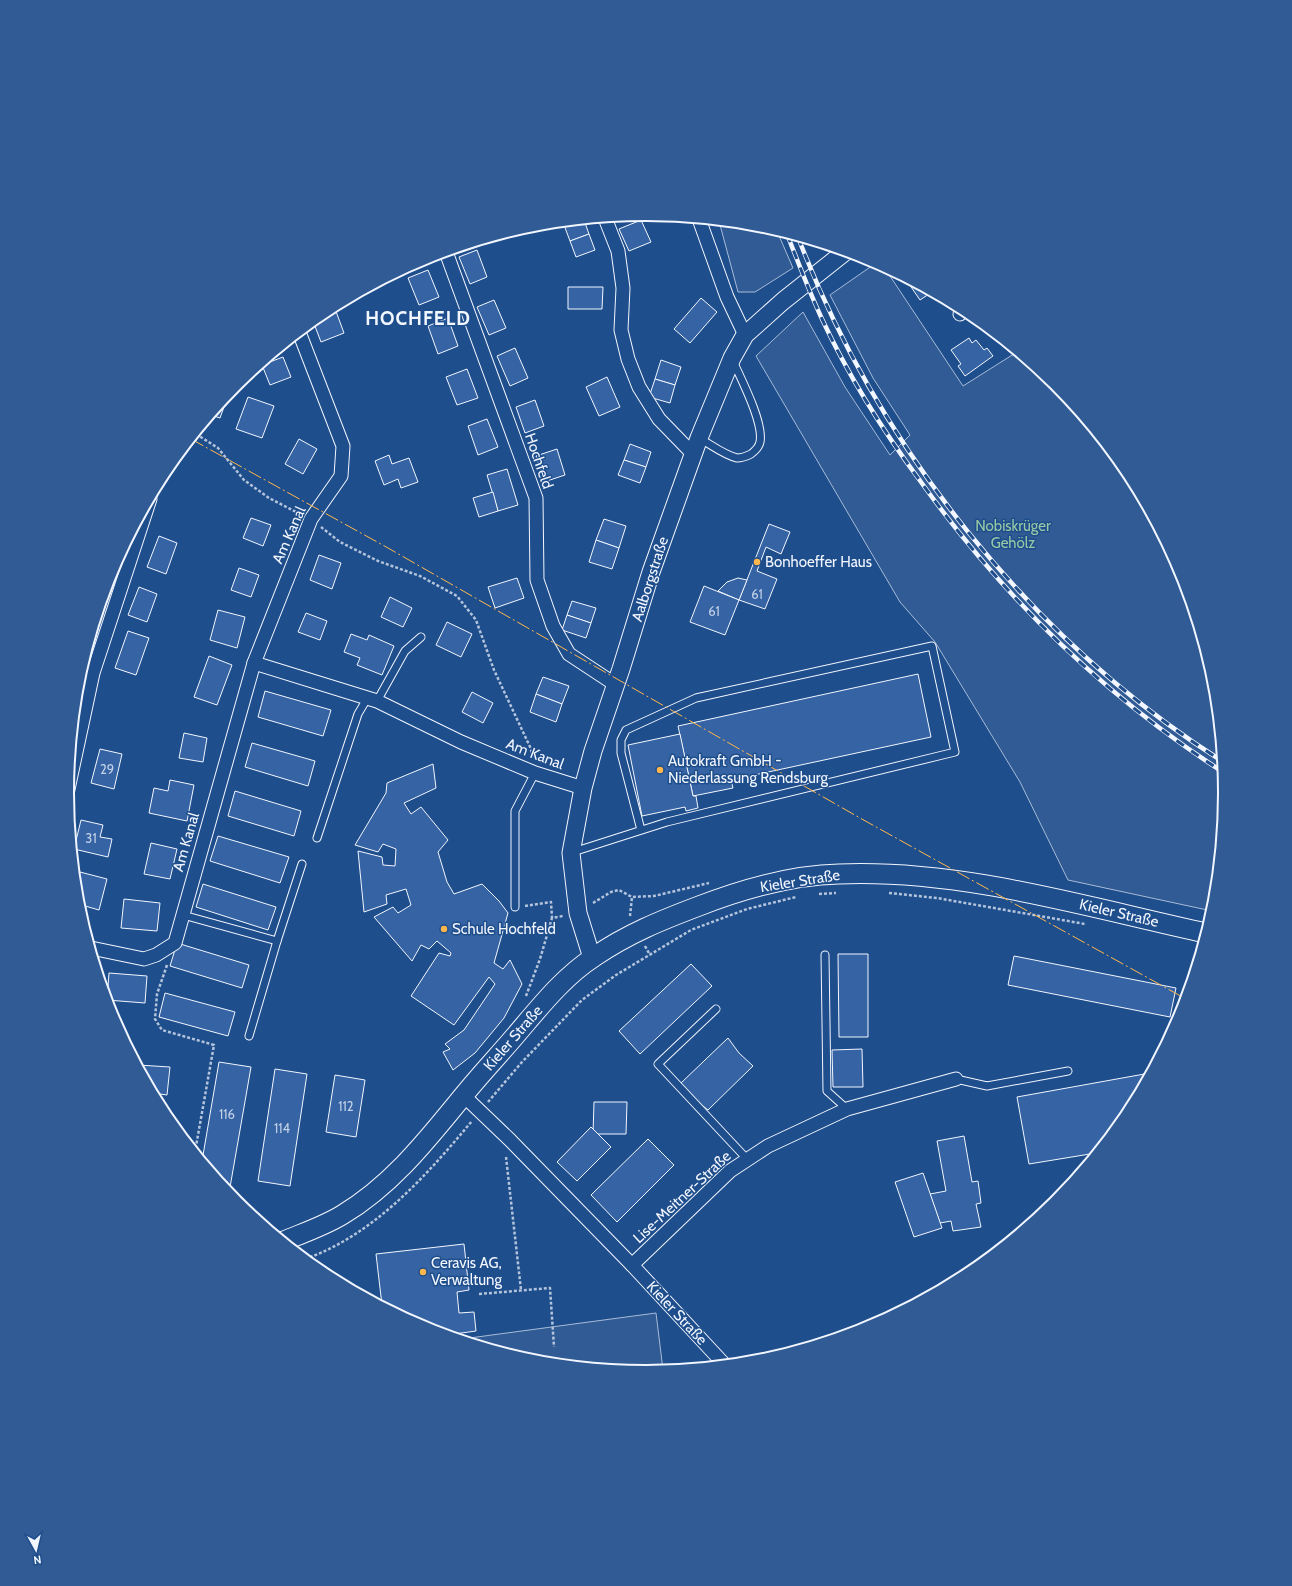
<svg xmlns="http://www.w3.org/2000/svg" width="1292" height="1586" font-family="Cabin,sans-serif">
	<rect width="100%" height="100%" fill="#1f4e8c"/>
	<g fill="#305b95" stroke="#a8bbd7">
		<polygon points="719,221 759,225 777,231 793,268 755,292 738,292"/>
		<polygon points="876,263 884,267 963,386 1017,352 1056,384 1128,472 1181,572 1214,680 1225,793 1212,911 1068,880 1020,782 935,642 900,602 756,356 803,312 845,387 890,455 910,435 873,378 830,295"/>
		<polygon points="656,1313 663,1370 646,1372 572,1365 571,1362 561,1364 533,1361 462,1339"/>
	</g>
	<g fill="#3563a3" stroke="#f2f6ff">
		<polygon points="584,220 589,234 570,241 564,225 576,221"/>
		<polygon points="641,220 651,242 629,251 619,229"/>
		<polygon points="589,234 595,250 576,257 570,241"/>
		<polygon points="477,250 487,277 470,284 459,257"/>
		<polygon points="428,270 439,297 419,305 408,278"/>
		<polygon points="905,278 932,292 920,300"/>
		<polygon points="568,287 603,287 602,309 568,309"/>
		<polygon points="701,298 717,312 690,343 674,329"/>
		<polygon points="494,300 506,328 489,335 477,307"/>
		<polygon points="334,306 344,333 321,342 313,321 325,311"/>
		<polygon points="448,318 458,346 438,354 428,326"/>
		<polygon points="969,338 972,343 976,340 984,350 987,348 993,356 965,376 958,366 961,364 951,350"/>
		<polygon points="515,348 528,378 510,386 497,356"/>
		<polygon points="283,357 291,377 270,385 262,365"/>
		<polygon points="661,360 681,367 675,385 655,379"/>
		<polygon points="467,369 478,398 457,405 446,377"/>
		<polygon points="607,377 620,407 599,416 586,387"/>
		<polygon points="655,379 675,385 670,403 649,397"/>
		<polygon points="229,393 220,418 211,415"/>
		<polygon points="248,397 274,406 262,438 236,429"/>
		<polygon points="535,400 544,426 525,433 516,407"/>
		<polygon points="487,419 498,447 478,455 468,426"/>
		<polygon points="299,439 317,449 303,474 285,464"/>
		<polygon points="630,444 651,452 646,467 624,460"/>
		<polygon points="557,449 565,475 544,482 536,456"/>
		<polygon points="389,455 392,464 409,458 418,482 401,488 398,479 384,485 375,461"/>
		<polygon points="624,460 646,467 640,483 618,475"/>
		<polygon points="507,469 518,505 498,511 487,475"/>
		<polygon points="493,492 498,511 479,517 473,498"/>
		<polygon points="251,518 271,525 263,546 243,538"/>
		<polygon points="604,519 626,526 619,548 596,540"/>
		<polygon points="769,524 790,532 781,554 766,547 757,571 777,579 765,609 739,600"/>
		<polygon points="159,536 177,543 166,574 147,567"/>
		<polygon points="596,540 619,548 612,569 589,562"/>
		<polygon points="319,555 341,563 332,589 310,580"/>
		<polygon points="239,568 259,575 251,597 231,590"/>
		<polygon points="517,578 524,598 495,608 488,587"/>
		<polygon points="738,578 747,580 739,600 718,591 727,582"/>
		<polygon points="704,586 739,600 725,635 690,622"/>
		<polygon points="139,587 157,594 147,622 128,615"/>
		<polygon points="390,597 412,608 403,627 381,617"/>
		<polygon points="572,601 596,608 591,623 567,615"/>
		<polygon points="218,610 245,617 237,648 210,640"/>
		<polygon points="306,613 327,621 320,640 298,632"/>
		<polygon points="567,615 591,623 586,638 562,630"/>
		<polygon points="447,622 472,634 461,657 436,645"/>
		<polygon points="128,631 149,638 136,675 115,668"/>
		<polygon points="351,634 367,640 369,635 394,646 382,675 357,665 360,658 344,652"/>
		<polygon points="209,656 232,665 217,705 194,697"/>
		<polygon points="918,674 931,737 731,780 733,788 693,796 678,726"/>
		<polygon points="543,677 569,686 562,704 536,694"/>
		<polygon points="265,691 331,710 323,736 258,717"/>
		<polygon points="472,692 493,703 483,723 462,712"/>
		<polygon points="536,694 562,704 556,722 530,712"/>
		<polygon points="184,733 207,738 203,762 179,758"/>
		<polygon points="680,734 693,796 696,796 698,808 686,811 685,807 642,816 628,745"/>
		<polygon points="252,743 315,761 308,786 245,767"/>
		<polygon points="100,749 122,754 114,789 91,783"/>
		<polygon points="433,764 436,788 404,803 411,814 421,807 448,840 438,852 447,882 454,894 482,884 499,901 508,913 494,963 503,969 510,960 522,984 504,1018 475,1053 453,1070 443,1052 450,1049 445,1044 464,1030 495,984 489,977 454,1025 411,996 439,953 450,956 451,953 437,941 429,949 421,945 412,961 374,917 393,907 398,913 411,905 406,889 386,895 387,904 364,912 358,851 382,857 383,865 395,866 396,849 383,844 378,852 355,845 386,793 387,783"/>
		<polygon points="170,780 194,785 187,821 149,813 154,788 168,791"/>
		<polygon points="235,791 301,811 294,836 228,816"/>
		<polygon points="81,820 103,825 100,837 112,839 108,857 74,849"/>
		<polygon points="218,836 289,857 280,883 210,861"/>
		<polygon points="151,843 177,849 170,879 144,874"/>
		<polygon points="80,872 107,879 99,910 78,904 76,887"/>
		<polygon points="203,884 276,907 268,930 196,907"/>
		<polygon points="124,899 160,903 157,931 121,928"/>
		<polygon points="177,943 249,965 242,988 170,966"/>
		<polygon points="838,954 868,954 868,1037 839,1037"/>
		<polygon points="1014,956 1176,988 1170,1017 1008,985"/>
		<polygon points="691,964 712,986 640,1054 619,1031"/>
		<polygon points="109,973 147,976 145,1003 107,1000"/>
		<polygon points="165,993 235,1012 228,1036 159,1017"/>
		<polygon points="728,1038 739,1053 753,1066 708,1110 693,1098 681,1083"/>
		<polygon points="862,1049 863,1087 833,1087 832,1050"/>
		<polygon points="219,1062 251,1067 229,1193 202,1161"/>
		<polygon points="138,1065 170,1067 167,1095 153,1093"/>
		<polygon points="275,1069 307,1074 290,1186 258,1181"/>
		<polygon points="1150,1073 1127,1115 1096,1153 1029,1164 1017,1097"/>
		<polygon points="335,1075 365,1080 356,1137 326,1132"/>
		<polygon points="594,1102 627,1102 626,1134 593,1134"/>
		<polygon points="591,1127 611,1147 577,1181 557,1162"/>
		<polygon points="964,1136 972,1182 978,1181 981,1203 976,1204 981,1227 953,1231 951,1221 940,1223 930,1194 946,1191 937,1141"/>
		<polygon points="648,1139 674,1165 617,1222 591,1195"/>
		<polygon points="923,1173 942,1228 914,1237 895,1182"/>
		<polygon points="464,1244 469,1290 457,1292 459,1313 474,1312 476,1331 447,1335 424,1328 382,1305 376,1254"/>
	</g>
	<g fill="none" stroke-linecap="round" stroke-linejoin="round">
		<defs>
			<g id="service">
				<path d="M 699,438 C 710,444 724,455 737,458 C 742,458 747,456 751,454 C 755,451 759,447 760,442 C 764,423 741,379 733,361"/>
				<polyline points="377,701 405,651 421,637"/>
				<polyline points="317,838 358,714 368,697"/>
				<polyline points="573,852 667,822 955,752 932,646 696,698 626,730 621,740 621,753 641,830"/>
				<polyline points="515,907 515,811 535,773"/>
				<polyline points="183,915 277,941"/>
				<polyline points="825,955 827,1091 847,1109"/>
				<polyline points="716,1009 658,1064 747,1159"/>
				<polyline points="249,1036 277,941 302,864"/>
				<polyline points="956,1079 987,1086 1068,1071"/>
			</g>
			<g id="minor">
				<polyline points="605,218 618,251 623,288 621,330 628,359 639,387 659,419 693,454"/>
				<polyline points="699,219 727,297 745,335"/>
				<polyline points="446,252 536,498 537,580 553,626 569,654 616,685"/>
				<polyline points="960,314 962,308"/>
				<polyline points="254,663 377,701 461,742 535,773 583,788"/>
				<polyline points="67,794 93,673 150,499"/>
				<polyline points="91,948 144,959 156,955 175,943 254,663 311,519 341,476 343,446 299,332"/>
				<polyline points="463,1095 510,1140 632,1265 724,1364"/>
				<polyline points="632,1265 730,1171 768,1146 847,1109 956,1079"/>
			</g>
			<polyline id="tertiary" points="592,958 578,913 571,853 583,788 593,751 621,669 651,572 699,438 732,358 745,335 783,301 846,251"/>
			<path id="secondary" d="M 284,1241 C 303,1233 324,1226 342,1215 C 392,1185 427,1140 463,1096 C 480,1075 498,1056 515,1036 C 539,1008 563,977 594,957 C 627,934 662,920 699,906 C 743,889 791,875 839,874 C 962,869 1086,907 1206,933"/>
		</defs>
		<use href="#service" stroke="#f2f6ff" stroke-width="9"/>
		<use href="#minor" stroke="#f2f6ff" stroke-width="15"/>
		<use href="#tertiary" stroke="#f2f6ff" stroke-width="19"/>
		<use href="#secondary" stroke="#f2f6ff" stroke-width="21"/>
		<g stroke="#b3c4dc" stroke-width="2.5" stroke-dasharray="3 2" stroke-linecap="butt">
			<polyline points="196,434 218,448 244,480 269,498 300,514"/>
			<polyline points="321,527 340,542 378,561 420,576 457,596 476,620 494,670 531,749 532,758"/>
			<polyline points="889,893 937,898 1085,924"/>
			<polyline points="819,894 836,893"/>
			<polyline points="593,903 611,892 619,890 632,897 654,896 709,883"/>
			<polyline points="525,906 551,902 552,918"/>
			<polyline points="630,916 632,897"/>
			<polyline points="645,946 650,955"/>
			<polyline points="167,965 157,994 155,1019 162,1030 214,1045 195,1152"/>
			<polyline points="526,996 540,959 552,918 563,916"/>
			<polyline points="488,1102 522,1062 582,1000 616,975 691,930 747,909 796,897"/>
			<polyline points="506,1157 521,1290"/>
			<path d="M 305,1259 C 374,1235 426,1176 472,1121"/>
			<polyline points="479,1294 550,1288 554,1347"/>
		</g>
		<use href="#service" stroke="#1f4e8c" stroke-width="7"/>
		<use href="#minor" stroke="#1f4e8c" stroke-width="13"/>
		<use href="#tertiary" stroke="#1f4e8c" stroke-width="17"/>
		<use href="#secondary" stroke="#1f4e8c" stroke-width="19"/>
		<defs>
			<g id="rail">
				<path d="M 787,234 C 798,262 809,291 822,319 C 849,377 883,431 921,482 C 1004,598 1103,695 1223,772"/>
				<path d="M 798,237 C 878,447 1031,640 1222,761"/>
			</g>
		</defs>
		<use href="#rail" stroke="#f2f6ff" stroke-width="4.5"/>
		<use href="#rail" stroke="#1f4e8c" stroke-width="3" stroke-dasharray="9" stroke-linecap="butt"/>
		<polyline stroke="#ffb74d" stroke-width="1" stroke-dasharray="14 3 2 3" stroke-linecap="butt" points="191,439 388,548 860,818 1186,999"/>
	</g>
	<g fill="#ffb74d" stroke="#1f4e8c" stroke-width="1.5">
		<circle cx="757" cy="562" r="4"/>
		<circle cx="660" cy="770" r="4"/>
		<circle cx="444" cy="929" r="4"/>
		<circle cx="423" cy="1272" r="4"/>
	</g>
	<g text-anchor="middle" stroke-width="3" stroke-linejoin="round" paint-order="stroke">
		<g font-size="13" fill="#c3d1e8">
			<text x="757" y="599">61</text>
			<text x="714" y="616">61</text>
			<text x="107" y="774">29</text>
			<text x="91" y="843">31</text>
			<text x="346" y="1111">112</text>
			<text x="227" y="1119">116</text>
			<text x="282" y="1133">114</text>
		</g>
		<g font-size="15" fill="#f2f6ff" stroke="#1f4e8c">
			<text transform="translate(539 461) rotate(71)" y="5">Hochfeld</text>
			<text transform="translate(289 535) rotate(-66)" y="5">Am Kanal</text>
			<text transform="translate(650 579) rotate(-72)" y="5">Aalborgstraße</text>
			<text transform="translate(535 754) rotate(21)" y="5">Am Kanal</text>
			<text transform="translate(186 842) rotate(-74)" y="5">Am Kanal</text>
			<text transform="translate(800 881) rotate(-9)" y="5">Kieler Straße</text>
			<text transform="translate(1119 913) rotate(13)" y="5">Kieler Straße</text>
			<text transform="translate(513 1038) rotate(-49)" y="5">Kieler Straße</text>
			<text transform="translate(682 1197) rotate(-43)" y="5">Lise-Meitner-Straße</text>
			<text transform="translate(677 1313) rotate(47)" y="5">Kieler Straße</text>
		</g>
		<g font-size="15" fill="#97c8a6" stroke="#1f4e8c">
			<text x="1013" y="531">Nobiskrüger<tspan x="1013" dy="17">Gehölz</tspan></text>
		</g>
		<g font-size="15" fill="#f2f6ff" stroke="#1f4e8c" text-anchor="start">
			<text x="765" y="567">Bonhoeffer Haus</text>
			<text x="668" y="766">Autokraft GmbH -<tspan x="668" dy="17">Niederlassung Rendsburg</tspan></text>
			<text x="452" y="934">Schule Hochfeld</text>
			<text x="431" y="1268">Ceravis AG,<tspan x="431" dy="17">Verwaltung</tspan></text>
		</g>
		<g font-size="19" font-weight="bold" letter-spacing="1" fill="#f2f6ff" stroke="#1f4e8c">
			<text x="418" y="325">HOCHFELD</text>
		</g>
	</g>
	<path d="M0 0H1292V1586H0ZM74 793a572 572 0 1 1 1144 0a572 572 0 1 1-1144 0Z" fill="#305b95" fill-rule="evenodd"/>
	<path fill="none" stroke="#f2f6ff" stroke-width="2" d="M74 793a572 572 0 1 1 1144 0a572 572 0 1 1-1144 0Z"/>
	<g transform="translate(36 1550) rotate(172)" stroke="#1f4e8c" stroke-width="3" paint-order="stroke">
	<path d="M0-3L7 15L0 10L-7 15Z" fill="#f2f6ff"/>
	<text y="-6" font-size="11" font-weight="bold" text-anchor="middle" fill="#f2f6ff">N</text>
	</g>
</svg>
